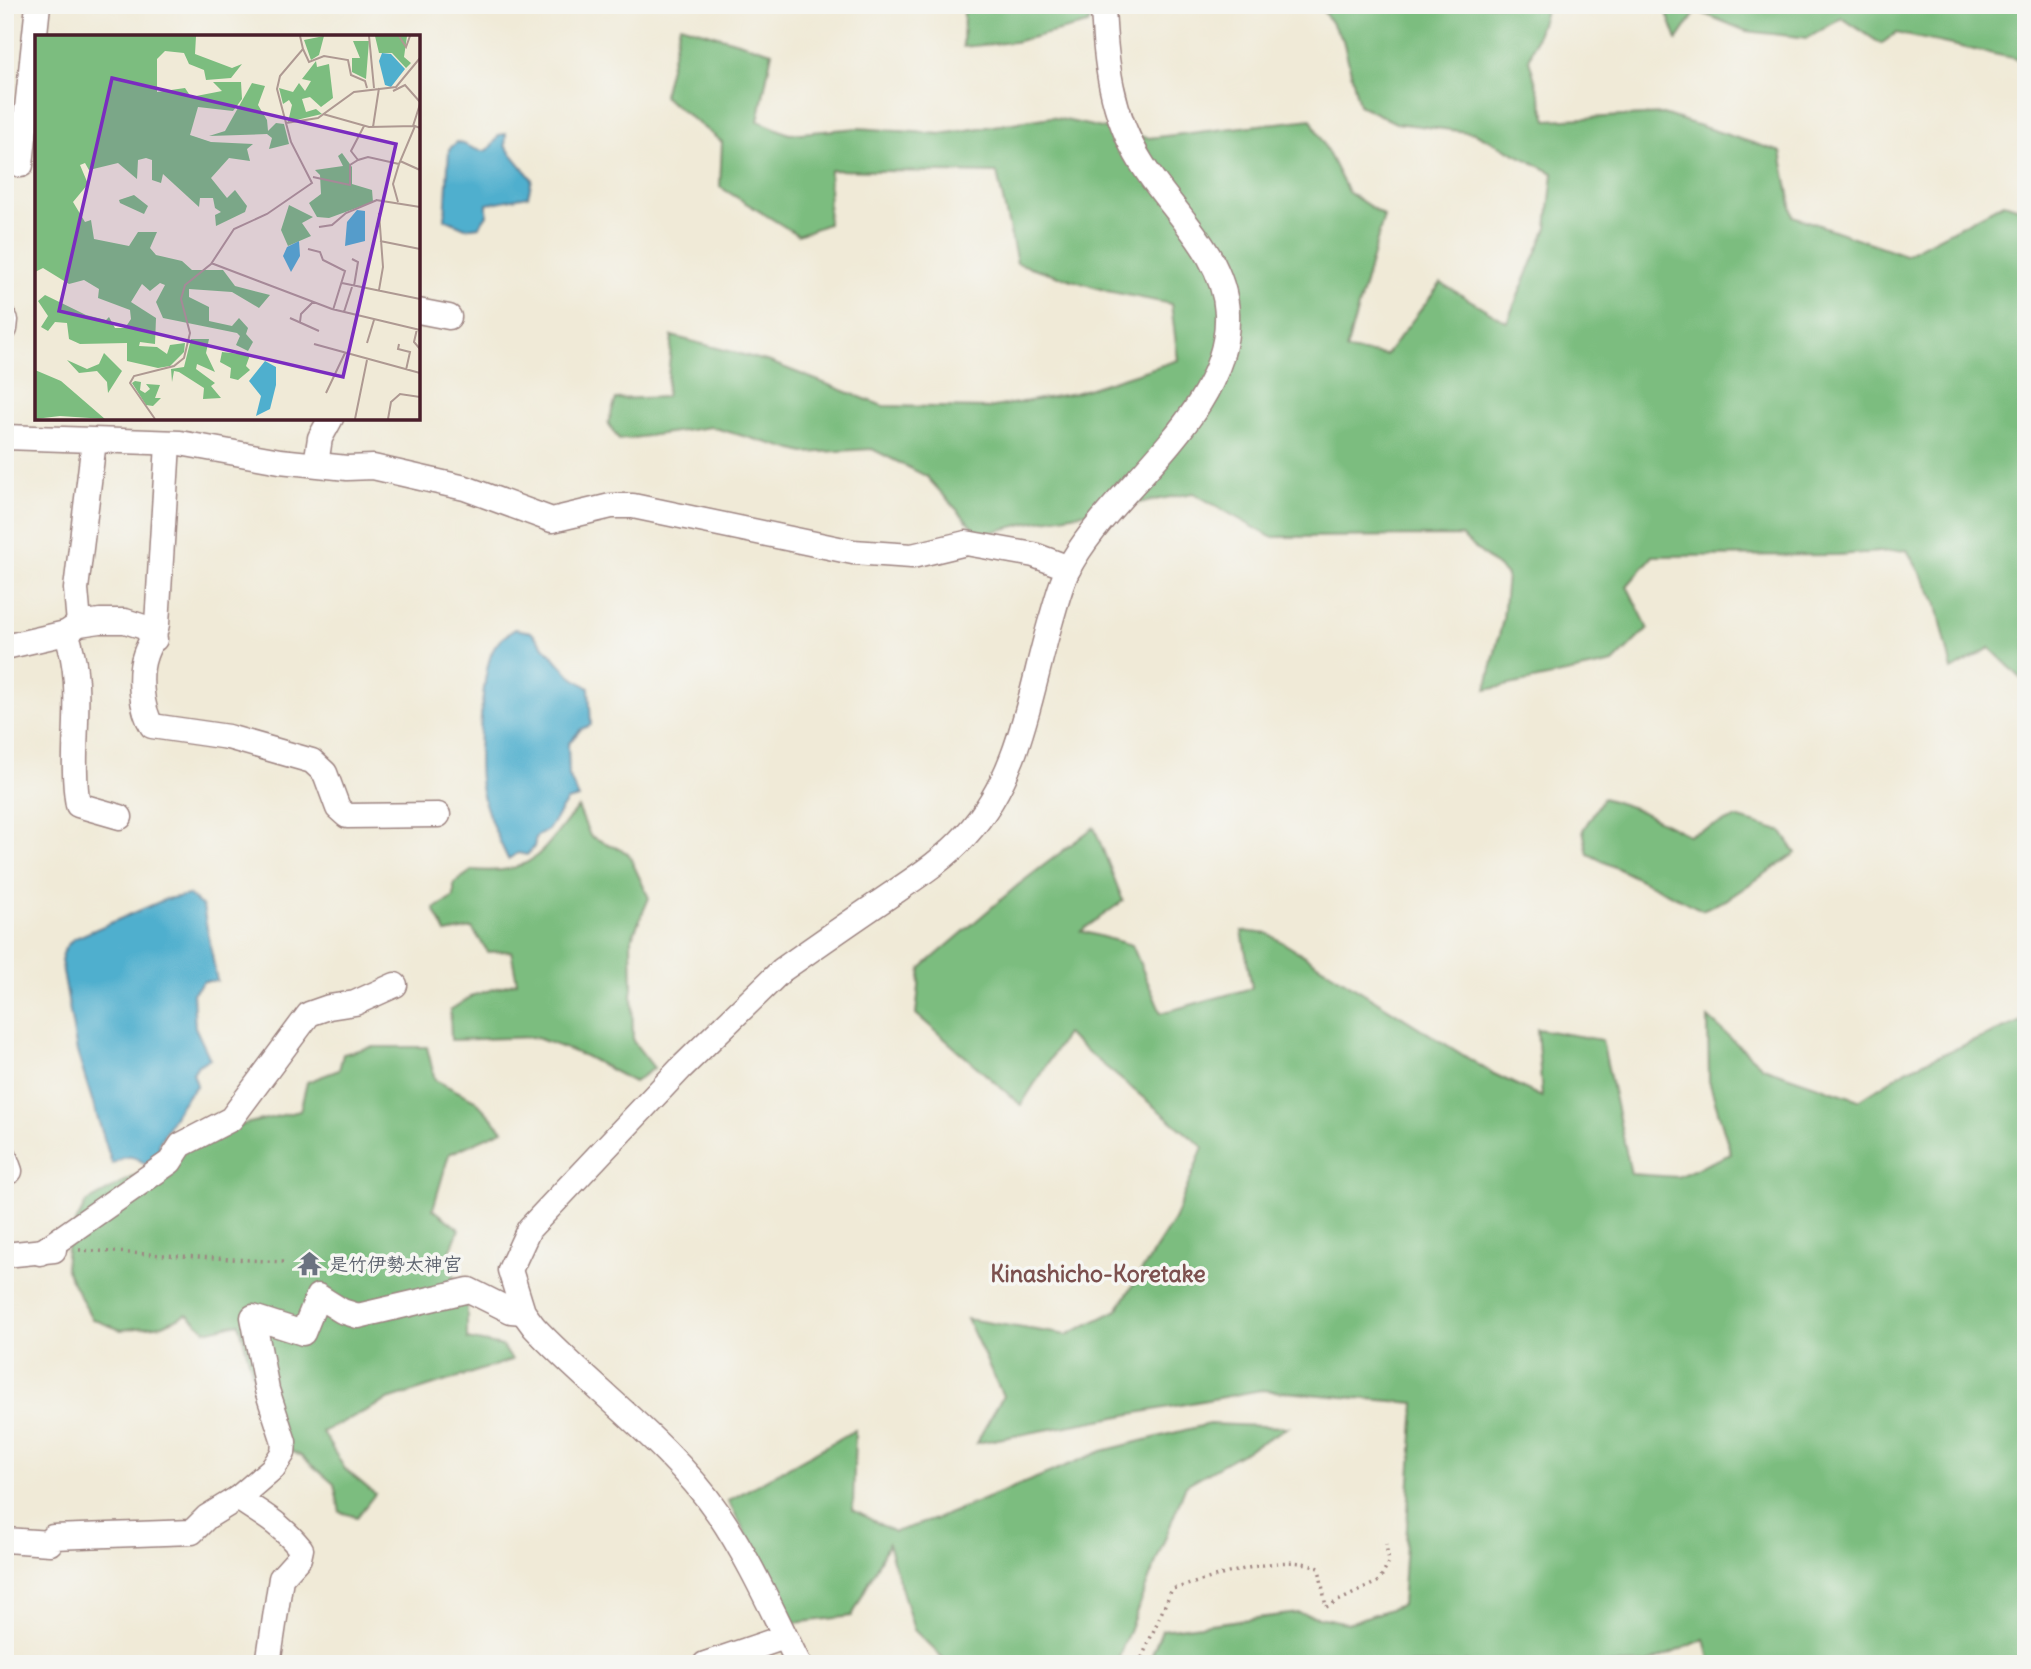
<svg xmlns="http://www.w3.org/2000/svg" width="2031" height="1669" font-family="Delius,'Klee One',sans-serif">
	<rect width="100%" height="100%" fill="#f6f6f2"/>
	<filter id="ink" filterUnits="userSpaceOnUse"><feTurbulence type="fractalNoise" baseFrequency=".0143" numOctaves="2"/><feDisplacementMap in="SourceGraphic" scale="14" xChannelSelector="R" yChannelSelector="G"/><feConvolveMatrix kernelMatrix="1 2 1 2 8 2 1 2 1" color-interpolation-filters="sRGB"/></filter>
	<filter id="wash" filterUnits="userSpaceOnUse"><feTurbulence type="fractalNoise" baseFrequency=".00686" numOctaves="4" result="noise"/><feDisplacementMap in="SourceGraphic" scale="28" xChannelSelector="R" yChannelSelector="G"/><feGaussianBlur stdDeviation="1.57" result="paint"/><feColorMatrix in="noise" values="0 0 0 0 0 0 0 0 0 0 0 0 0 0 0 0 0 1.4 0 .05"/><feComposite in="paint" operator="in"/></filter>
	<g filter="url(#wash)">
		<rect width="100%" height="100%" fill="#f0ead7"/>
		<g fill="#7cbd7f" stroke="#636e55" stroke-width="2">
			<polygon points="960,5 1092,5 1093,15 1088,24 1014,42 963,47 964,12"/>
			<polygon points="1319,5 1547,5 1529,60 1547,120 1663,114 1781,152 1793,216 1905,255 2004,203 2026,210 2026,683 1990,648 1952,670 1936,601 1907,550 1838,555 1653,556 1627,586 1648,628 1613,663 1486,690 1503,619 1507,575 1461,536 1271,537 1193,493 1028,523 980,535 926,476 872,449 804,453 711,427 619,440 608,423 616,399 666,397 672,336 770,362 883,406 988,408 1075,393 1178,360 1171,304 1107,291 1017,263 997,173 830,170 828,224 798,235 720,187 722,142 663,96 680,25 772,52 758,121 789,134 858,128 941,134 1051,117 1148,138 1311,119 1348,192 1384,216 1346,350 1386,355 1441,283 1507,322 1547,228 1553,173 1475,133 1396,123 1359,105 1343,40"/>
			<polygon points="1664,5 2026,5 2026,61 1896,33 1881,44 1842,18 1808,38 1746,31 1697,11 1677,40"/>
			<polygon points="1603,798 1634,808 1688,835 1736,818 1781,831 1796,853 1726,900 1702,910 1588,854 1583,830"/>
			<path d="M 578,807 L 590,836 L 628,853 L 649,898 L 631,940 L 633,1041 L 654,1068 L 634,1082 L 585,1056 L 534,1037 L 451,1040 L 450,1010 L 474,995 L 517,982 L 511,951 L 488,952 L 472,928 L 446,933 L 434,909 L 454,897 L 454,883 L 473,870 C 535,876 542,850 578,807 Z"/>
			<polygon points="1094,827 1123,901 1081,931 1132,945 1161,1013 1252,988 1242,931 1269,934 1492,1073 1542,1097 1537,1029 1602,1040 1631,1174 1677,1177 1731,1154 1709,1081 1708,1018 1763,1067 1859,1100 1910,1068 2026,1019 2026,1664 1711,1664 1705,1639 1646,1664 1470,1664 1466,1661 1460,1664 1148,1664 1162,1630 1298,1613 1348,1623 1402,1605 1415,1403 1261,1390 976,1443 1003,1396 967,1319 1067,1335 1117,1310 1174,1220 1203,1147 1066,1034 1021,1105 916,1014 921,968 1018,885"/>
			<polygon points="371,1047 427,1047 435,1080 475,1100 503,1130 449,1154 433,1209 459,1229 447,1260 467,1306 467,1339 502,1346 512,1360 388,1400 322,1432 345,1469 375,1494 357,1517 340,1512 334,1484 301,1456 267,1439 259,1397 239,1323 206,1331 187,1314 163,1325 121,1330 92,1319 65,1268 68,1238 86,1203 198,1141 245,1124 300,1111 307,1082 339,1070 343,1054"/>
			<polygon points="1209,1424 1288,1427 1186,1485 1116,1664 949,1664 914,1630 888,1544 852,1616 794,1623 728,1501 855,1430 853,1510 894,1532 936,1519 1102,1451"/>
		</g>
		<g fill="#4fafce" stroke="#4c677c" stroke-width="2">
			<path d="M 506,134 L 505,146 L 532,179 L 528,196 L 487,204 L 487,215 L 479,226 L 465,228 L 445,219 L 449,149 L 457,142 C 479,148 484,162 499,135 Z"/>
			<path d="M 515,629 L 531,632 L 571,676 L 589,688 L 591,725 L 581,729 L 568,744 L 569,776 L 579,798 L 567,801 L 548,830 L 536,837 L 534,847 L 527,855 L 518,853 L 508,859 C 497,836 486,813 481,787 C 476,760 482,676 492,652 C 497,640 505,636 515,629 Z"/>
			<path d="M 189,895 L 203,907 L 217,981 L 204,981 L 193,993 L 195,1027 L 210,1059 L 198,1065 L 193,1073 L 197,1085 C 179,1103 172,1121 159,1143 L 161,1156 L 145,1164 C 132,1154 126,1155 112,1164 L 77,1052 L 61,960 L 65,948 L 73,939 L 166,899 Z"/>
		</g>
	</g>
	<g filter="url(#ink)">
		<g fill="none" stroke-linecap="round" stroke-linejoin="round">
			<defs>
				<g id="minor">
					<polyline points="21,165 38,5"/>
					<polyline points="418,311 449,317"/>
					<polyline points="5,329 6,320"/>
					<polyline points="5,437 180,443 280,461 347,468 373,467 465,488 552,520 611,506 633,506 853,552 912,556 966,543 1034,555 1069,568"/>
					<path d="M 168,444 L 157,624 C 155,637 149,643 145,655 C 138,674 141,709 152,726 L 228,737 L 312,761 L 325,773 L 338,808 L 347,816 L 438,815"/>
					<polyline points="316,464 320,438 331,418"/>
					<polyline points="79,624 76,589 94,441"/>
					<path d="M 66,633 C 87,686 68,749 78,805 L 120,817"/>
					<polyline points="5,647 66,633 79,624 100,621 125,621 144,627 155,639"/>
					<polyline points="5,1157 10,1171"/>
					<polyline points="40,1253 170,1162 181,1145 231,1119 309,1014 329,1007 355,1003 395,985"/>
					<polyline points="5,1255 54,1250"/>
					<path d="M 238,1498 C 265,1517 279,1522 301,1549 L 299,1558 L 281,1578 L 268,1664"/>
					<polyline points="5,1540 50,1543 53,1537 192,1532 207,1517 238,1498 273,1468 283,1453 284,1442 267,1390 253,1317 303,1333 318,1296 342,1311 358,1316 469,1290 511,1311 523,1312"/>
					<polyline points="705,1664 785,1637"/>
					<path d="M 799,1664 C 773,1613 750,1560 718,1513 C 670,1443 592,1389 534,1327 L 523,1312 L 510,1270 L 529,1229 L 681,1068 L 782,970 C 816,946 849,923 883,900 C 912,880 943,861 966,835 C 1021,775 1029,695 1051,620 C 1057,600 1062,578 1073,560 C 1120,481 1231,411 1227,313 C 1224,253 1170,210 1141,162 C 1111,114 1105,60 1103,5"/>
				</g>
			</defs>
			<use href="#minor" stroke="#9d8481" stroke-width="27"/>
			<g stroke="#9d8481" stroke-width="3.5" stroke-dasharray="2 5" stroke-linecap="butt">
				<polyline points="79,1250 283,1262"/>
				<path d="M 1139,1664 L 1172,1589 C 1210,1580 1284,1550 1319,1568 L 1326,1607 L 1379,1581 L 1389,1563 L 1386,1544"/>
			</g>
			<use href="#minor" stroke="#fff" stroke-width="24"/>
		</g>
	</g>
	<defs>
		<symbol id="temple-bare" viewBox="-9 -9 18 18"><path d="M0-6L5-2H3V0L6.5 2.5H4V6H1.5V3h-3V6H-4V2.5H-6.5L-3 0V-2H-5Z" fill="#6b7280" stroke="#f6f6f2" stroke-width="2.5" paint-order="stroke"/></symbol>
	</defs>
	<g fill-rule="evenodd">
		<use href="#temple-bare" x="292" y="1246" width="35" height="35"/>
	</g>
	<g text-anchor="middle" stroke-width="7" stroke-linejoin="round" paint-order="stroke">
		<g font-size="19" font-weight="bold" fill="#5b616d" stroke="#f6f6f2" text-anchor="start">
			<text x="329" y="1271">是竹伊勢太神宮</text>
		</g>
		<g font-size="23" font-weight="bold" fill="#7c504e" stroke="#f6f6f2">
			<text x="1098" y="1282">Kinashicho-Koretake</text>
		</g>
	</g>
	<g transform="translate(35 35)">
		<rect width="385" height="385" fill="#f0ead7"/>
		<path d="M 0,1 L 161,1 L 160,19 L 197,33 L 207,29 L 196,43 L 171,45 L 169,35 L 154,29 L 149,18 L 130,16 L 122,24 L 122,57 L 150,53 L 156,62 L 187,56 L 178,47 L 206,47 L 207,64 L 198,76 L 163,72 L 155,100 L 176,107 L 218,109 L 212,114 L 215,126 L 194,123 L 176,143 L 192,163 L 200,155 L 212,171 L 210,177 L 181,191 L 180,180 L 186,177 L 180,173 L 178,163 L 165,163 L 164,172 L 128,139 L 126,148 L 117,145 L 117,125 L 111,123 L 103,125 L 102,144 L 83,128 L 54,135 L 50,128 L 45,130 L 53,149 L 38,167 L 50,187 L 56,185 L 59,204 L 94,211 L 103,197 L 122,197 L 115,213 L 121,220 L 147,226 L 157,235 L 188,235 L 200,251 L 235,260 L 224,273 L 197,257 L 154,254 L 154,262 L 174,272 L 174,286 L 197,291 L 204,283 L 213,293 L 211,299 L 218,307 L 213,316 L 201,310 L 205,301 L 202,298 L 128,283 L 121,267 L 130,250 L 125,248 L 115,256 L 107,249 L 96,267 L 121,283 L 120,309 L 105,307 L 104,311 L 122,312 L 132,319 L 135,310 L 150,308 L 149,317 L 135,331 L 123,333 L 92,326 L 92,308 L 45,309 L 34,304 L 32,288 L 20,287 L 13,296 L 6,292 L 13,281 L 3,266 L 10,260 L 51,280 L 71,285 L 74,282 L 80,293 L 90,293 L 96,284 L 95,275 L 63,263 L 64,254 L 49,245 L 34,249 L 8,233 L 0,237 ZM 289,1 L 284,20 L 276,25 L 269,5 ZM 340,1 L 372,1 L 369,22 L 376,28 L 371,33 L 357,18 L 344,18 ZM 318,6 L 334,6 L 331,44 L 317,37 L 317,23 L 325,23 ZM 281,26 L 282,32 L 294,29 L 298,63 L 286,72 L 275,62 L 267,64 L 271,77 L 281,74 L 287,79 L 253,87 L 257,70 L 254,65 L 248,69 L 244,53 L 258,57 L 264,48 L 270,56 L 276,46 L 267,44 ZM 217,48 L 230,51 L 223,70 L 232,85 L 233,96 L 241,88 L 249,89 L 254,109 L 234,114 L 237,103 L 232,99 L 174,101 L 190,96 ZM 307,118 L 317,132 L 317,149 L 337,155 L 338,167 L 294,183 L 282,182 L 274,168 L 286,159 L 285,140 L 280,135 L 308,131 L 303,121 ZM 99,160 L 113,171 L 109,179 L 85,168 L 84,165 ZM 254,170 L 278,182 L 267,188 L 276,201 L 253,211 L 246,195 ZM 156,304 L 174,304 L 171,318 L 180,337 L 162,329 L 161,334 L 180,348 L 176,351 L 186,363 L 168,364 L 169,353 L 144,337 L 139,336 L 137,347 L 136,334 L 149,332 ZM 187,317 L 215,320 L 211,331 L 215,335 L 203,345 L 195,343 L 196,333 L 185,327 ZM 69,318 L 87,336 L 73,358 L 72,347 L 62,336 L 44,338 L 32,325 L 52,334 L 64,329 ZM 0,335 L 26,346 L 70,384 L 25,381 L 0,384 ZM 100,346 L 106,347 L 105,355 L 110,358 L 115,354 L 111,349 L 125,350 L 120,363 L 126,363 L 118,371 L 111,370 L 97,348 Z" fill="#7cbd7f"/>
		<path d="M 347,18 L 356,19 L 370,34 L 356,52 L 350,50 L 344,26 ZM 322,175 L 330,176 L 330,206 L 310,211 L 312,187 ZM 264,206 L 265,221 L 256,237 L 248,221 L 252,212 ZM 230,326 L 241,332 L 241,350 L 235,374 L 221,381 L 226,361 L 214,346 Z" fill="#4fafce"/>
		<path fill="none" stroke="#ae9992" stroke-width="2" d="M 334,1 L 339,53M 364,1 L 371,12 L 375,1M 268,14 L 274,27 L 289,21 L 313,25 L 316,40 L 330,46 L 332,53M 358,56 L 370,50 L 385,67M 288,79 L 334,92 L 380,91M 251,88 L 283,83 L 319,57 L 361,52 L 385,23M 378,91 L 385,69M 338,92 L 344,53M 323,125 L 316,116 L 329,91M 365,126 L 385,135M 278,142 L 315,150 L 315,130 L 323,125 L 333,122 L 364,129M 341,165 L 385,172M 363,167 L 358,149 L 364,129 L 380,91 L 385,93M 284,192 L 297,190 L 311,178 L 342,165M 345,206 L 385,214M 273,214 L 285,217 L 288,225 L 310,236 L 298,275M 317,224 L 323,227 L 319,251M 176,228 L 297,274 L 385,295M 307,248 L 385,264M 344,255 L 348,232 L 344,178M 309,277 L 317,252M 255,283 L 284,296M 265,287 L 266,279 L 278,267M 382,294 L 379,307 L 385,314M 332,308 L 339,285M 279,309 L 385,338M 364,309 L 363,314 L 375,317 L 371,335M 291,358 L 310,318M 120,384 L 95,348 L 99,341 L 139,331 L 149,323 L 155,298 L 146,264 L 150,250 L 176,229 L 199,194 L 232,179 L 277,148 L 256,107 L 242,54 L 245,41 L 268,14 L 265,1M 320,384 L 332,325M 353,384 L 356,367 L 365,359 L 385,362"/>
		<path fill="#7b2cbf" fill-opacity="0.15" stroke="#7b2cbf" stroke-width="3.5" d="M 77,43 L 361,109 L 308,342 L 24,276 Z"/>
		<rect width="385" height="385" fill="none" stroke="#4a1f2b" stroke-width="3.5"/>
	</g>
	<rect width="2031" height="1669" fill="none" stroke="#f6f6f2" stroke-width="28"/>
</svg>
